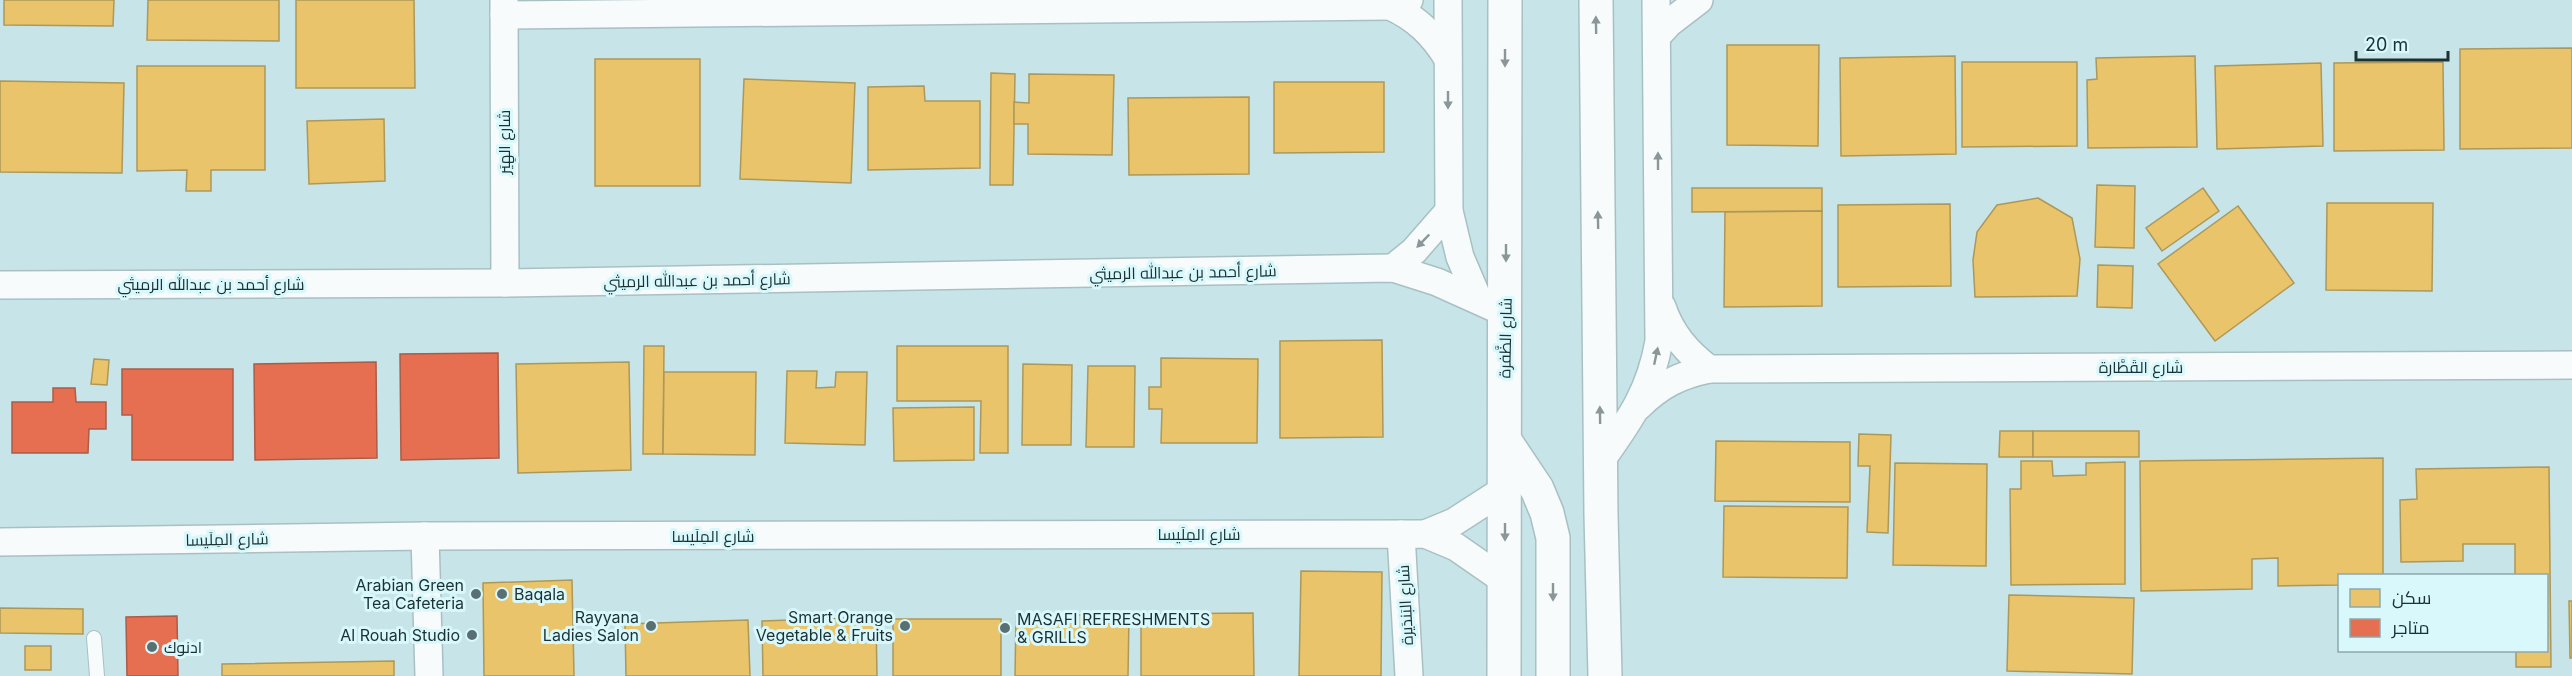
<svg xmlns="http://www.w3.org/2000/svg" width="2572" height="676" font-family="Inter,Cairo,sans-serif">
	<rect width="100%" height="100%" fill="#c7e4e8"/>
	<g fill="#e9c46a" stroke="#ac985a" stroke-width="1.5">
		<polygon points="4,0 114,0 113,26 4,25"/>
		<polygon points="148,0 279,0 279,41 147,40"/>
		<polygon points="296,0 414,0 415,88 296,88"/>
		<polygon points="1727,45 1819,45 1818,146 1727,145"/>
		<polygon points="2572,48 2572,148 2460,149 2460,49"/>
		<polygon points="1955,56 1956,154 1841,156 1840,58"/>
		<polygon points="2195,56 2197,147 2088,148 2087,80 2097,79 2096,58"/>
		<rect x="595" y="59" width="105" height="127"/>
		<polygon points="1962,62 2077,62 2077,146 1962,147"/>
		<polygon points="2443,62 2444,150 2334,151 2334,63"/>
		<polygon points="2321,63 2323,146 2217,149 2215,66"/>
		<polygon points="137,66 265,66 265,170 211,170 211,191 186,191 187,170 137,171"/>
		<polygon points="991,73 1015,74 1013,185 990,185"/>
		<polygon points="1029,74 1114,75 1112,155 1028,154 1028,124 1014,124 1014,102 1029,103"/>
		<polygon points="744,79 855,83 851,183 740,179"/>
		<polygon points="0,81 124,83 122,173 0,172"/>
		<polygon points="1274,82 1384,82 1384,152 1274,153"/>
		<polygon points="924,86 925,101 980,101 980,168 868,170 868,87"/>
		<polygon points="1249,97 1249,174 1129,175 1128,98"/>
		<polygon points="384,119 385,181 309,184 307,121"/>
		<polygon points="2097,185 2135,186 2134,248 2095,247"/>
		<polygon points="1692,188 1822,188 1822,211 1692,212"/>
		<polygon points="2203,188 2219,211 2162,251 2146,228"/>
		<polygon points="2038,198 2072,218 2080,259 2077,296 1975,297 1973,260 1977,232 1997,205"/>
		<polygon points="2327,203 2433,203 2432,291 2326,290"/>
		<polygon points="1950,204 1951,286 1838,287 1838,205"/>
		<polygon points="2238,206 2294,283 2215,341 2158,264"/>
		<polygon points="1822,211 1822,306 1724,307 1725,212"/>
		<polygon points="2098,265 2133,266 2132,308 2097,307"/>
		<polygon points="1382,340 1383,437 1280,438 1280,341"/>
		<polygon points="644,346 664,346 663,454 643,454"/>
		<polygon points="897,346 1008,346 1008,453 980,453 981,401 897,401"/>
		<polygon points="1161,358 1258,359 1257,443 1161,443 1162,409 1149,409 1149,387 1161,387"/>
		<polygon points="94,359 109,360 107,385 91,384"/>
		<polygon points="629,362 631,470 518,473 516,364"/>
		<polygon points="1023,364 1072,365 1071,445 1022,445"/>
		<polygon points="1088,366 1135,366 1134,447 1086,447"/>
		<polygon points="787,371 817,371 816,388 835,387 836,372 867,372 865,445 785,443"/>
		<polygon points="664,372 756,372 755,455 663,454"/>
		<polygon points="974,407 974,460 894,461 893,408"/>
		<polygon points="2000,431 2033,431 2033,457 1999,457"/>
		<rect x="2033" y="431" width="106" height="26"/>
		<polygon points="1859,434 1891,435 1888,533 1867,532 1870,466 1858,466"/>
		<polygon points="1716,441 1850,442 1850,502 1715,501"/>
		<polygon points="2383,458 2383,576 2340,576 2340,585 2278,586 2278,558 2252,559 2252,589 2141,591 2140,461"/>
		<polygon points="2021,461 2052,461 2053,476 2086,475 2086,463 2125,462 2125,584 2011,585 2010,489 2021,489"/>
		<polygon points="1895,463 1987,464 1986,566 1893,565"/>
		<polygon points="2549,467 2551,667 2516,667 2516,650 2546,650 2546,576 2515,576 2515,544 2463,544 2463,561 2401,562 2400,500 2417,499 2416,469"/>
		<polygon points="1724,506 1848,507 1847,578 1723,577"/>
		<polygon points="1301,571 1382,572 1381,676 1299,676"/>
		<polygon points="572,580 574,676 484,676 483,583"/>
		<polygon points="2009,595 2134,598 2132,674 2007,671"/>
		<polygon points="2569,601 2572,601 2572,658 2570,658"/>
		<polygon points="0,608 83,609 83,634 0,633"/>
		<polygon points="1253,613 1254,676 1141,676 1141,614"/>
		<polygon points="1016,615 1129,615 1128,676 1015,676"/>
		<polygon points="876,617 877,676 763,676 762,621"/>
		<rect x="893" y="619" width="108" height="57"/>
		<polygon points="748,620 750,676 626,676 625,624"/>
		<rect x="25" y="646" width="26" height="24"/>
		<polygon points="394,661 394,676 222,676 222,664"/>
	</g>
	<g fill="#e76f51" stroke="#aa5c48" stroke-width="1.5">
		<polygon points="498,353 499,458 401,460 400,354"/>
		<polygon points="376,362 377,458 255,460 254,364"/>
		<polygon points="122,369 233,369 233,460 132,460 132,415 122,415"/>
		<polygon points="53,388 75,388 76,402 106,402 106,429 89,429 88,453 12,453 12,402 53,402"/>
		<polygon points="177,616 178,676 127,676 126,617"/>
	</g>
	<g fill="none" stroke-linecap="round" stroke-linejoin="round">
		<defs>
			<polyline id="lane" points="94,638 97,676"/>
			<g id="street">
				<polyline points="504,0 505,283"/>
				<polyline points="1448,0 1449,211 1460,257 1478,299"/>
				<path d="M 1390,6 C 1416,18 1433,34 1448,59"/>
				<polyline points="504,15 1390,6 1409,0"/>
				<polyline points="1657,36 1669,23 1699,0"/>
				<polyline points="1393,268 1414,251 1449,211"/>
				<polyline points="0,285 505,283 1393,268 1437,282 1506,313"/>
				<path d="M 1662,307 C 1671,334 1687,352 1709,369"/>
				<path d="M 1639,406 C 1660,385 1680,375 1709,369 L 2572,365"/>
				<path d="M 1600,462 C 1629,421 1650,393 1659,341 L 1656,0"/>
				<polyline points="1401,534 1409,676"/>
				<polyline points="1425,534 1454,522 1505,489"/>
				<polyline points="425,536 429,676"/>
				<polyline points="0,542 425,536 1425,534 1456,547 1505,581"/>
			</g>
			<g id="secondary">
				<polyline points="1596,0 1601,515 1605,676"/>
				<polyline points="1504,676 1505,0"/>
			</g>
			<polyline id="primary" points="1505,441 1537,489 1547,513 1553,538 1553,676"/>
		</defs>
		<use href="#lane" stroke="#a9c0c3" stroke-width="16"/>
		<use href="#street" stroke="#a9c0c3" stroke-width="30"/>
		<use href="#secondary" stroke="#a9c0c3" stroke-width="36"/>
		<use href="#primary" stroke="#a9c0c3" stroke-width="36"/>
		<use href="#lane" stroke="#f7fbfc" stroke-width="14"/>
		<use href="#street" stroke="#f7fbfc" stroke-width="27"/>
		<use href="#secondary" stroke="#f7fbfc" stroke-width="33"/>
		<use href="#primary" stroke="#f7fbfc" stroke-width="33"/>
	</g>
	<defs><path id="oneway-solid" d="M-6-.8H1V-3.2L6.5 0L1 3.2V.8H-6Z" transform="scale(1.5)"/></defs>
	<g fill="#8a9698">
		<use href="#oneway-solid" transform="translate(1596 25) rotate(-91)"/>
		<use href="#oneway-solid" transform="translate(1505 58) rotate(90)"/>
		<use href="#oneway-solid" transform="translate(1448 100) rotate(90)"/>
		<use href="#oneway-solid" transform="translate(1658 161) rotate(-90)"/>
		<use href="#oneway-solid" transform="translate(1598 220) rotate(-91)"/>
		<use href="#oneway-solid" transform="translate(1423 241) rotate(134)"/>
		<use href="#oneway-solid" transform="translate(1506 253) rotate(90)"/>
		<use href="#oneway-solid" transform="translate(1656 356) rotate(-78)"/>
		<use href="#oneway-solid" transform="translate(1600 415) rotate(-91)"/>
		<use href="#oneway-solid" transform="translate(1505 532) rotate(90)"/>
		<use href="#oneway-solid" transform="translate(1553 592) rotate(90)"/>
	</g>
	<g fill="#587073" stroke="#d8f8fc" stroke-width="2">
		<circle cx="476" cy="594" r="6"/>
		<circle cx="502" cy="594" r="6"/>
		<circle cx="651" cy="626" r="6"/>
		<circle cx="905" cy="626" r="6"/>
		<circle cx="1005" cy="628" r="6"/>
		<circle cx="472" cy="635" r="6"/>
		<circle cx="152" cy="647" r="6"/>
	</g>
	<g text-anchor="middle" stroke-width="6" stroke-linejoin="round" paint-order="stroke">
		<g font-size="16" fill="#1c3134" stroke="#d8f8fc">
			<text transform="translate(504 142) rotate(-90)" y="6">شارع الهِيَر</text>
			<text transform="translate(1183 272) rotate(-1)" y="6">شارع أحمد بن عبدالله الرميثي</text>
			<text transform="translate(697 280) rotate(-1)" y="6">شارع أحمد بن عبدالله الرميثي</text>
			<text x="211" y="290">شارع أحمد بن عبدالله الرميثي</text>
			<text transform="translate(1505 338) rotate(-89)" y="6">شارع الظَّفرة</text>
			<text x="2141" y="373">شارع القَطَّارة</text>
			<text x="1199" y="540">شارع المِلَيسا</text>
			<text x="713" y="542">شارع المِلَيسا</text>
			<text transform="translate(227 539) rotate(-1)" y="6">شارع المِلَيسا</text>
			<text transform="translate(1405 605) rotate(-93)" y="6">شارع البَندَيرة</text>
		</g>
		<g font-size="16" fill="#1c3134" stroke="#d8f8fc" text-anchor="end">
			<text x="464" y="591">Arabian Green<tspan x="464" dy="18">Tea Cafeteria</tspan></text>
			<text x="514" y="600" text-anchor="start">Baqala</text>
			<text x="639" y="623">Rayyana<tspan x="639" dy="18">Ladies Salon</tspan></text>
			<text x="893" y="623">Smart Orange<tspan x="893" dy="18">Vegetable &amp; Fruits</tspan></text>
			<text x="1017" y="625" text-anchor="start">MASAFI REFRESHMENTS<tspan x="1017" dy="18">&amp; GRILLS</tspan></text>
			<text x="460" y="641">Al Rouah Studio</text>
			<text x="164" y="653" text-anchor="start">ادنوك</text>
		</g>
	</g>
	<rect x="2338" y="574" width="210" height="78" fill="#d8f8fc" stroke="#8da8ac" stroke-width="1.5"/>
	<rect x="2350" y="589" width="30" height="18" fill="#e9c46a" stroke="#8da8ac" stroke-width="1.5"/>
	<text x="2392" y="604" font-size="18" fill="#1c3134">سكن</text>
	<rect x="2350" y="619" width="30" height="18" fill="#e76f51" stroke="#8da8ac" stroke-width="1.5"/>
	<text x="2392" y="634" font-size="18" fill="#1c3134">متاجر</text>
	<path d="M2356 51v9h92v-9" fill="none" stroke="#1c3134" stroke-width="3"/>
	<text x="2365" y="51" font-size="18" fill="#1c3134" stroke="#d8f8fc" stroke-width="4.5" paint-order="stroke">20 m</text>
</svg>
